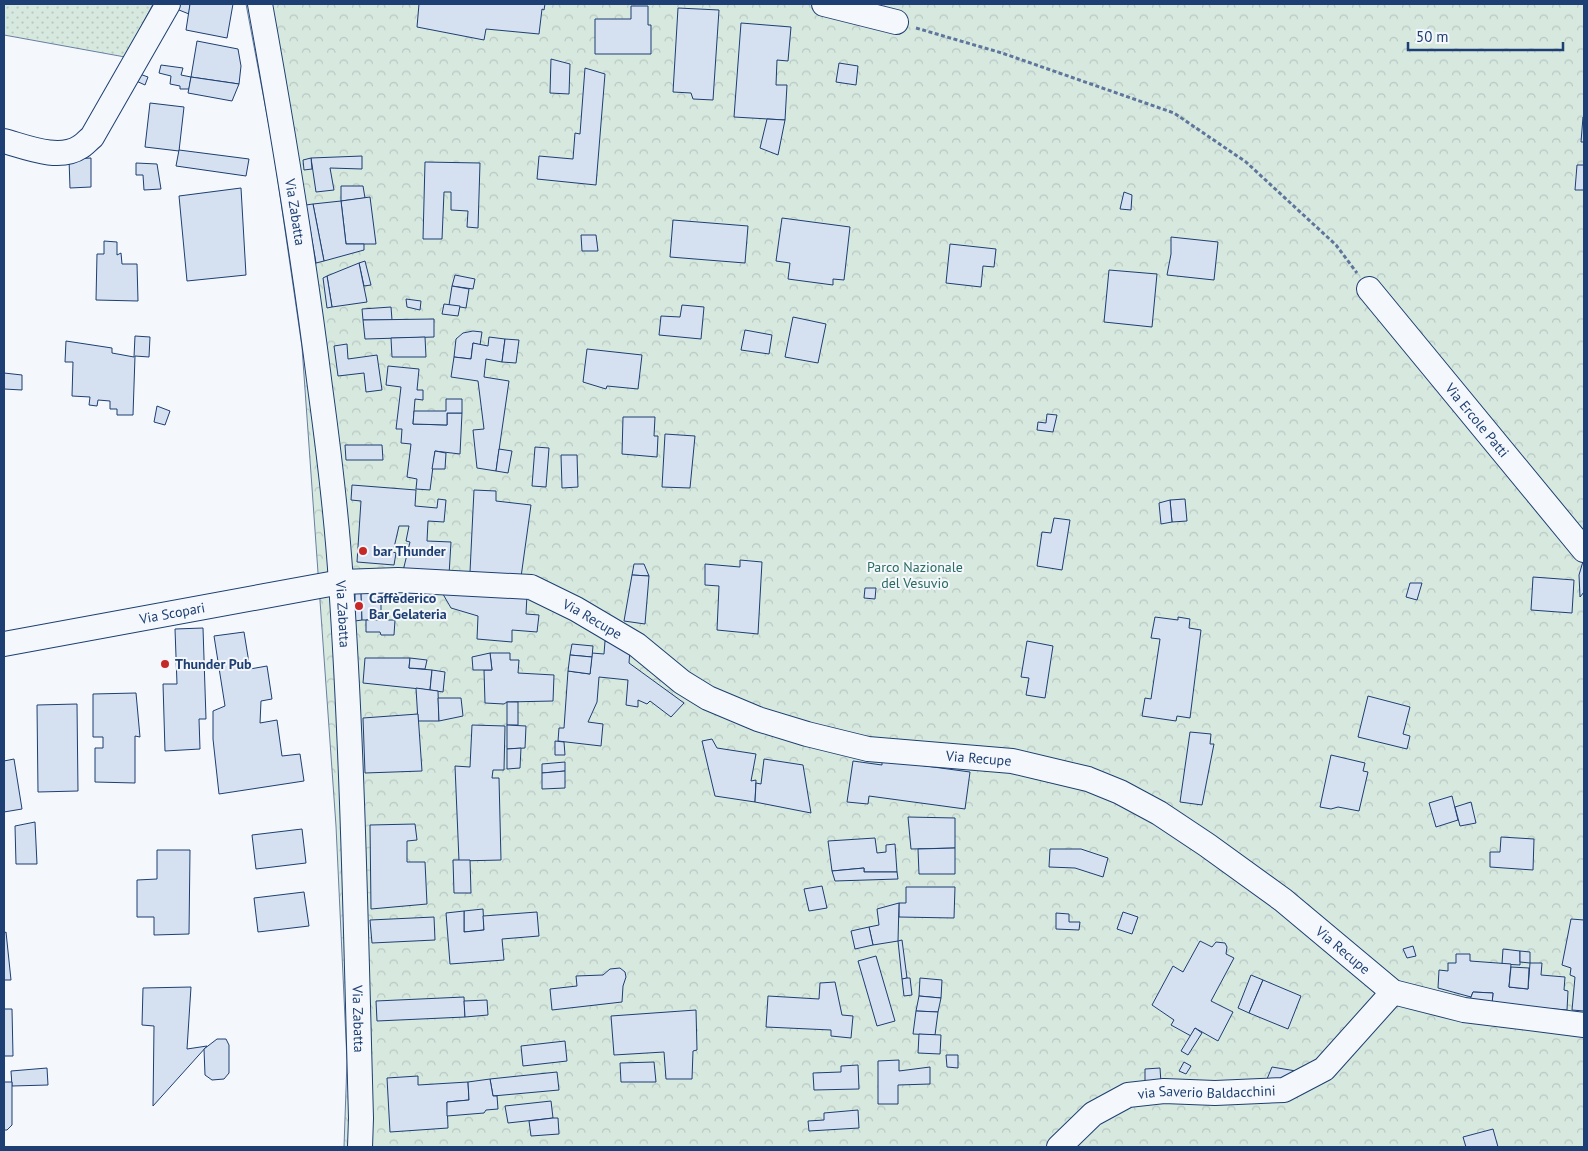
<svg xmlns="http://www.w3.org/2000/svg" width="1588" height="1151" font-family="'PT Sans',sans-serif">
	<defs>
		<pattern id="grass-dots" width="8" height="8" patternUnits="userSpaceOnUse" patternTransform="scale(1.25)"><rect width="8" height="8" fill="#d7e8df"/><path d="M2 2h.1M6 6h.1" fill="none" stroke="#b8c8c3" stroke-width="1.8" stroke-linecap="round"/></pattern>
		<pattern id="forest-crowns" width="20" height="18" patternUnits="userSpaceOnUse" patternTransform="scale(1.25)"><rect width="20" height="18" fill="#d7e8df"/><path d="M2 6a3 3 0 1 1 6 0M12 15a3 3 0 1 1 6 0" fill="none" stroke="#b8c8c3"/></pattern>
	</defs>
	<rect width="100%" height="100%" fill="#f4f7fb"/>
	<polygon fill="url(#grass-dots)" stroke="#687fa3" points="4,4 153,4 125,57 4,35"/>
	<polygon fill="url(#forest-crowns)" stroke="#687fa3" points="246,4 1584,4 1584,1147 344,1147 347,1061 336,826 302,347 273,147"/>
	<g fill="#d5e0f0" stroke="#1d3f73">
		<polygon points="176,4 190,4 189,14 174,8"/>
		<polygon points="190,4 233,4 227,38 186,30"/>
		<polygon points="419,4 545,4 544,10 542,9 539,34 486,29 484,40 417,27"/>
		<polygon points="631,6 648,6 648,25 651,25 651,54 595,54 595,19 631,19"/>
		<polygon points="678,8 719,10 713,100 693,99 691,93 673,92"/>
		<polygon points="741,23 791,27 788,61 777,60 776,85 787,85 785,120 734,117"/>
		<polygon points="197,41 238,49 241,66 239,84 191,77"/>
		<polygon points="551,59 570,64 569,94 550,93"/>
		<polygon points="839,63 858,66 856,85 836,82"/>
		<polygon points="161,65 183,68 181,75 191,77 189,89 180,89 180,86 170,84 171,76 159,73"/>
		<polygon points="585,68 605,74 596,185 537,179 539,156 573,159 575,133 580,134"/>
		<polygon points="137,73 148,77 145,85 134,80"/>
		<polygon points="191,77 239,84 232,101 188,93"/>
		<polygon points="150,103 184,107 179,151 145,147"/>
		<polygon points="1583,117 1584,117 1584,142 1581,142"/>
		<polygon points="767,119 785,120 778,155 760,148"/>
		<polygon points="179,150 249,159 246,176 176,166"/>
		<polygon points="362,156 362,169 330,168 334,190 316,192 311,158"/>
		<polygon points="91,158 91,187 70,188 69,159"/>
		<polygon points="311,158 312,169 304,170 303,160"/>
		<polygon points="425,162 480,163 478,228 467,227 468,211 451,210 451,192 444,192 442,239 423,239"/>
		<polygon points="136,163 157,164 161,189 144,190 143,175 136,175"/>
		<polygon points="1577,165 1584,165 1584,190 1575,190"/>
		<polygon points="341,186 363,186 365,198 341,201"/>
		<polygon points="241,188 246,275 187,281 179,196"/>
		<polygon points="1124,192 1132,195 1131,210 1120,209"/>
		<polygon points="370,197 376,244 346,244 341,201"/>
		<polygon points="341,201 346,244 364,244 364,250 324,261 313,204"/>
		<polygon points="313,204 324,261 316,263 306,205"/>
		<polygon points="782,218 850,227 844,280 833,279 833,285 788,279 790,263 776,261"/>
		<polygon points="673,220 748,226 745,263 670,257"/>
		<polygon points="581,235 596,235 598,251 582,251"/>
		<polygon points="1171,237 1218,242 1214,280 1167,275 1171,254"/>
		<polygon points="104,241 117,242 117,255 121,253 122,264 137,264 138,301 96,300 97,254 104,254"/>
		<polygon points="950,244 996,249 994,267 983,266 981,287 946,283"/>
		<polygon points="365,261 371,285 364,286 359,263"/>
		<polygon points="359,263 367,302 332,307 327,276"/>
		<polygon points="1109,270 1157,274 1152,327 1104,322"/>
		<polygon points="455,275 475,279 473,289 452,286"/>
		<polygon points="327,276 332,307 327,308 323,278"/>
		<polygon points="452,286 469,289 466,308 449,305"/>
		<polygon points="406,299 421,301 420,310 407,307"/>
		<polygon points="444,304 460,306 458,316 442,314"/>
		<polygon points="682,305 704,307 701,339 659,335 661,316 680,317"/>
		<polygon points="391,307 392,320 363,320 362,309"/>
		<polygon points="793,317 826,324 818,363 785,357"/>
		<polygon points="434,319 434,337 365,339 363,320"/>
		<polygon points="745,330 772,335 769,354 741,350"/>
		<polygon points="473,331 482,332 480,345 473,343 471,359 454,357 456,339 463,333"/>
		<polygon points="135,336 150,337 149,357 135,356 133,415 117,415 117,409 110,409 110,401 98,400 97,406 89,405 90,397 72,396 73,362 65,362 66,341 112,348 112,353 134,357"/>
		<polygon points="425,337 426,357 392,357 391,338"/>
		<polygon points="489,337 505,339 502,362 486,359 484,377 509,381 496,471 477,468 473,430 484,429 478,381 451,377 454,357 471,359 473,343 488,346"/>
		<polygon points="505,339 519,340 516,363 502,362"/>
		<polygon points="347,344 348,359 377,355 382,390 366,392 364,373 338,376 334,346"/>
		<polygon points="587,349 642,355 638,389 607,386 606,389 583,382"/>
		<polygon points="388,366 419,369 417,390 423,390 423,400 415,399 413,424 447,425 447,413 462,413 460,454 435,451 430,490 416,489 417,479 407,477 411,444 401,443 402,429 396,429 401,387 386,385"/>
		<polygon points="4,373 22,375 22,390 4,389"/>
		<polygon points="446,399 462,399 462,413 447,413 447,425 413,424 414,411 446,411"/>
		<polygon points="157,406 170,411 165,425 154,422"/>
		<polygon points="1047,414 1057,415 1053,432 1037,430 1038,422 1046,423"/>
		<polygon points="623,417 655,417 654,436 658,436 657,457 622,454"/>
		<polygon points="665,434 695,436 690,488 662,487"/>
		<polygon points="345,445 382,445 383,460 346,460"/>
		<polygon points="535,447 549,448 546,487 532,486"/>
		<polygon points="499,449 512,451 508,473 496,471"/>
		<polygon points="435,451 446,453 445,469 432,469"/>
		<polygon points="561,455 577,455 578,487 562,488"/>
		<polygon points="352,485 416,490 415,506 437,508 438,499 446,500 444,522 428,521 427,541 451,542 449,575 403,571 410,542 406,541 409,526 399,526 393,552 396,553 394,565 357,562 361,501 351,500"/>
		<polygon points="474,490 496,491 496,501 531,505 521,577 470,572"/>
		<polygon points="1185,499 1187,521 1172,522 1170,500"/>
		<polygon points="1170,500 1172,522 1161,524 1159,503"/>
		<polygon points="1054,518 1070,520 1062,570 1037,566 1042,532 1051,533"/>
		<polygon points="1584,558 1584,592 1580,597 1579,575"/>
		<polygon points="740,560 762,562 758,634 717,630 719,586 705,585 705,564 740,567"/>
		<polygon points="634,564 644,564 649,576 632,575"/>
		<polygon points="632,575 649,576 645,624 624,621"/>
		<polygon points="1533,577 1574,580 1572,613 1531,610"/>
		<polygon points="1410,583 1422,583 1417,600 1406,597"/>
		<polygon points="355,588 361,589 362,620 355,621"/>
		<polygon points="865,588 876,588 875,599 864,598"/>
		<polygon points="440,589 527,595 526,614 539,615 537,632 512,630 512,642 477,639 478,616 451,608"/>
		<polygon points="361,592 381,592 381,620 362,620"/>
		<polygon points="1155,617 1178,620 1178,617 1190,619 1189,628 1201,630 1190,718 1177,716 1176,721 1142,716 1145,698 1151,699 1160,639 1151,638"/>
		<polygon points="366,620 395,620 394,635 381,635 380,632 366,632"/>
		<polygon points="203,628 206,719 199,719 200,749 165,751 163,684 177,684 175,629"/>
		<polygon points="244,632 250,669 267,666 272,699 261,701 260,723 277,720 282,756 300,754 304,781 219,794 213,739 213,711 225,706 214,636"/>
		<polygon points="605,641 630,649 629,663 684,703 671,717 650,701 647,704 638,700 638,707 626,705 628,680 599,677 597,702 588,722 603,724 601,746 558,741 559,728 564,728 568,671 590,674 592,653 604,654"/>
		<polygon points="1027,641 1053,646 1045,698 1026,695 1029,678 1021,677"/>
		<polygon points="572,644 593,646 592,657 570,655"/>
		<polygon points="490,653 510,653 510,660 519,660 518,673 554,675 553,701 507,702 504,704 485,703 484,670 492,670"/>
		<polygon points="490,653 492,670 473,670 472,657"/>
		<polygon points="570,655 592,657 590,674 568,671"/>
		<polygon points="365,658 410,658 409,668 432,670 430,690 363,683"/>
		<polygon points="410,658 427,660 425,669 409,668"/>
		<polygon points="432,670 445,672 443,692 430,690"/>
		<polygon points="416,688 438,691 439,721 418,721"/>
		<polygon points="136,693 140,737 135,736 135,783 95,782 95,748 103,748 103,737 93,737 93,694"/>
		<polygon points="1368,696 1410,707 1403,734 1410,736 1407,749 1358,737"/>
		<polygon points="438,698 461,698 463,716 439,721"/>
		<rect x="507" y="702" width="11" height="23"/>
		<polygon points="77,704 78,791 38,792 37,705"/>
		<polygon points="418,714 422,771 365,773 363,718"/>
		<polygon points="472,725 505,726 504,770 493,770 492,778 499,778 501,860 459,861 455,766 470,767"/>
		<polygon points="507,725 526,726 525,748 507,749"/>
		<polygon points="1190,732 1211,734 1210,744 1214,744 1202,805 1180,802"/>
		<polygon points="712,739 717,748 756,754 751,781 756,780 755,802 715,796 702,741"/>
		<polygon points="555,741 564,742 565,755 555,755"/>
		<polygon points="521,748 520,768 507,769 507,749"/>
		<polygon points="1331,755 1365,763 1363,771 1368,772 1359,811 1338,807 1331,809 1320,807"/>
		<polygon points="14,759 22,809 4,812 4,761"/>
		<polygon points="764,759 803,765 811,813 755,802 756,783 761,784"/>
		<polygon points="882,760 970,772 965,809 869,796 868,804 847,802 853,761 882,765"/>
		<polygon points="565,762 565,771 542,773 542,764"/>
		<polygon points="565,771 565,788 542,789 542,773"/>
		<polygon points="1452,796 1458,820 1436,827 1429,803"/>
		<polygon points="1471,802 1476,823 1460,826 1455,807"/>
		<polygon points="908,817 955,818 955,848 911,849"/>
		<polygon points="35,822 37,864 16,864 15,826"/>
		<polygon points="415,824 417,840 407,841 407,862 425,862 427,904 371,909 370,825"/>
		<polygon points="302,829 306,863 256,869 252,835"/>
		<polygon points="1501,837 1534,839 1533,870 1490,867 1490,852 1500,852"/>
		<polygon points="875,838 877,853 886,852 886,845 895,844 897,872 864,872 864,868 832,871 828,841"/>
		<polygon points="955,848 955,874 919,874 918,849"/>
		<polygon points="1050,849 1081,849 1108,858 1103,877 1075,868 1049,867"/>
		<polygon points="157,850 190,850 189,934 154,935 154,917 137,917 137,880 157,879"/>
		<polygon points="453,860 470,860 471,893 454,893"/>
		<polygon points="864,868 864,872 897,872 898,879 835,881 832,871"/>
		<polygon points="822,886 827,908 809,911 804,889"/>
		<polygon points="906,887 955,887 954,918 899,917 899,903 906,903"/>
		<polygon points="304,892 309,926 258,932 254,898"/>
		<polygon points="899,903 898,941 873,945 869,927 879,925 877,909"/>
		<polygon points="483,909 484,930 464,932 464,911"/>
		<polygon points="464,911 464,932 484,930 483,916 537,912 539,936 502,939 504,960 450,964 446,913"/>
		<polygon points="1123,912 1138,917 1132,934 1117,929"/>
		<polygon points="1056,913 1069,914 1069,922 1080,922 1079,930 1056,929"/>
		<polygon points="434,917 435,940 372,943 370,920"/>
		<polygon points="1571,919 1584,920 1584,1011 1572,1010 1575,977 1570,975 1571,968 1562,965"/>
		<polygon points="869,927 873,945 855,949 851,931"/>
		<polygon points="6,932 11,980 4,980 4,933"/>
		<polygon points="902,940 907,978 902,979 898,941"/>
		<polygon points="1200,941 1212,947 1216,942 1225,943 1227,947 1226,954 1234,958 1211,1001 1233,1012 1218,1041 1195,1028 1191,1036 1171,1025 1174,1020 1152,1005 1173,966 1183,972"/>
		<polygon points="1413,946 1416,956 1407,958 1403,949"/>
		<polygon points="1503,949 1520,951 1520,965 1502,964"/>
		<polygon points="1520,951 1530,952 1530,963 1520,962"/>
		<polygon points="1456,954 1470,954 1470,961 1511,964 1509,987 1528,989 1530,963 1542,963 1541,975 1565,977 1564,990 1568,991 1567,1010 1492,1004 1493,993 1473,992 1471,997 1438,988 1439,970 1448,971 1448,963 1456,963"/>
		<polygon points="876,956 895,1021 877,1026 858,961"/>
		<polygon points="1511,967 1529,968 1528,989 1509,987"/>
		<polygon points="620,968 625,972 626,977 623,986 622,1002 552,1010 550,989 577,986 576,976 603,975 610,969"/>
		<polygon points="1251,975 1263,980 1249,1013 1238,1008"/>
		<polygon points="907,978 910,978 912,995 904,996 902,979"/>
		<polygon points="920,978 942,980 941,998 919,996"/>
		<polygon points="1263,980 1301,996 1288,1029 1249,1013"/>
		<polygon points="835,982 842,1015 853,1016 851,1038 831,1036 831,1030 766,1027 768,996 819,999 820,983"/>
		<polygon points="191,987 187,1049 207,1046 153,1106 154,1026 142,1025 143,988"/>
		<polygon points="1473,992 1493,993 1492,1004 1469,1002"/>
		<polygon points="919,996 941,998 938,1012 916,1011"/>
		<polygon points="464,997 465,1017 377,1021 376,1001"/>
		<polygon points="487,1000 488,1015 465,1017 464,1001"/>
		<polygon points="4,1009 12,1009 13,1056 4,1056"/>
		<polygon points="696,1010 697,1050 693,1051 692,1079 666,1079 664,1052 614,1055 611,1016"/>
		<polygon points="916,1011 938,1012 935,1035 913,1034"/>
		<polygon points="1195,1028 1202,1033 1188,1055 1181,1051"/>
		<polygon points="919,1034 941,1035 940,1054 918,1053"/>
		<polygon points="217,1039 226,1039 229,1045 229,1073 224,1079 212,1080 205,1075 204,1049"/>
		<polygon points="565,1041 567,1061 523,1066 521,1046"/>
		<polygon points="946,1055 958,1055 958,1068 947,1067"/>
		<polygon points="899,1060 899,1071 930,1067 930,1084 898,1085 898,1104 878,1104 878,1061"/>
		<polygon points="654,1062 656,1082 621,1082 620,1063"/>
		<polygon points="1184,1062 1191,1066 1186,1074 1179,1071"/>
		<polygon points="858,1065 859,1089 814,1090 813,1073 841,1072 841,1066"/>
		<polygon points="1272,1067 1302,1072 1292,1078 1267,1079"/>
		<polygon points="47,1068 48,1085 12,1086 11,1071"/>
		<polygon points="1160,1068 1161,1083 1145,1083 1145,1069"/>
		<polygon points="557,1072 559,1090 493,1096 490,1079"/>
		<polygon points="418,1076 418,1085 468,1082 469,1100 447,1102 448,1128 390,1132 387,1078"/>
		<polygon points="490,1079 493,1096 497,1096 498,1109 486,1110 484,1113 447,1116 447,1102 469,1100 468,1082"/>
		<polygon points="4,1082 12,1082 12,1125 7,1130 4,1130"/>
		<polygon points="551,1101 553,1118 508,1123 505,1106"/>
		<polygon points="858,1110 859,1128 809,1131 808,1121 824,1120 824,1113"/>
		<polygon points="553,1118 558,1118 559,1134 531,1136 529,1121"/>
		<polygon points="1493,1129 1498,1147 1466,1147 1463,1137"/>
	</g>
	<g fill="none" stroke-linecap="round" stroke-linejoin="round">
		<defs>
			<g id="minor">
				<path id="s1" d="M 260,4 C 283,131 304,259 320,387 C 329,453 337,518 341,583 C 353,761 356,940 361,1118 L 360,1147"/>
				<polyline points="824,4 896,22"/>
				<path d="M 4,141 C 26,147 59,161 80,147 C 84,145 88,140 92,137 L 168,4"/>
				<path id="s2" d="M 1369,289 L 1584,550"/>
				<path id="s3" d="M 4,644 L 341,582 L 398,580 L 531,587 L 576,609 L 637,645 L 682,682 L 708,698 L 758,719 L 807,734 L 868,749 L 1012,761 L 1088,779 L 1120,792 L 1159,813 L 1207,845 L 1283,900 L 1393,992 L 1464,1010 L 1584,1025"/>
				<path id="s4" d="M 1059,1147 L 1093,1114 L 1128,1095 L 1164,1091 L 1215,1093 L 1284,1090 L 1324,1069 L 1393,992"/>
			</g>
		</defs>
		<use href="#minor" stroke="#1d3f73" stroke-width="26"/>
		<polyline stroke="#5e769c" stroke-width="3" stroke-dasharray="4 2.5" stroke-linecap="butt" points="916,28 1002,53 1174,113 1246,162 1336,245 1357,273"/>
		<use href="#minor" stroke="#f4f7fb" stroke-width="24"/>
	</g>
	<g fill="#c62828" stroke="#f4f7fb" stroke-width="2">
		<circle cx="363" cy="551" r="5"/>
		<circle cx="359" cy="606" r="5"/>
		<circle cx="165" cy="664" r="5"/>
	</g>
	<g text-anchor="middle" stroke-width="4" stroke-linejoin="round" paint-order="stroke">
		<g font-size="14" fill="#1d3f73" stroke="#f4f7fb">
			<text dy="5" stroke="none"><textPath href="#s1" startOffset="211">Via Zabatta</textPath></text>
			<text dy="5" stroke="none"><textPath href="#s2" startOffset="170">Via Ercole Patti</textPath></text>
			<text dy="5" stroke="none"><textPath href="#s3" startOffset="171">Via Scopari</textPath></text>
			<text dy="5" stroke="none"><textPath href="#s1" startOffset="616">Via Zabatta</textPath></text>
			<text dy="5" stroke="none"><textPath href="#s3" startOffset="602">Via Recupe</textPath></text>
			<text dy="5" stroke="none"><textPath href="#s3" startOffset="1022">Via Recupe</textPath></text>
			<text dy="5" stroke="none"><textPath href="#s3" startOffset="1442">Via Recupe</textPath></text>
			<text dy="5" stroke="none"><textPath href="#s1" startOffset="1021">Via Zabatta</textPath></text>
			<text dy="5" stroke="none"><textPath href="#s4" startOffset="166">via Saverio Baldacchini</textPath></text>
		</g>
		<g font-size="14" font-weight="bold" fill="#1d3f73" stroke="#f4f7fb" text-anchor="start">
			<text x="373" y="556">bar Thunder</text>
			<text x="369" y="603">Caffèderico<tspan x="369" dy="16">Bar Gelateria</tspan></text>
			<text x="175" y="669">Thunder Pub</text>
		</g>
		<g font-size="14" fill="#2c6c60" stroke="#f4f7fb">
			<text x="915" y="572">Parco Nazionale<tspan x="915" dy="16">del Vesuvio</tspan></text>
		</g>
	</g>
	<rect width="1588" height="1151" fill="none" stroke="#1d3f73" stroke-width="10"/>
	<path d="M1408 42v8h155v-8" fill="none" stroke="#1d3f73" stroke-width="2.5"/>
	<text x="1416" y="42" font-size="15" fill="#1d3f73" stroke="#f4f7fb" stroke-width="4" paint-order="stroke">50 m</text>
</svg>
